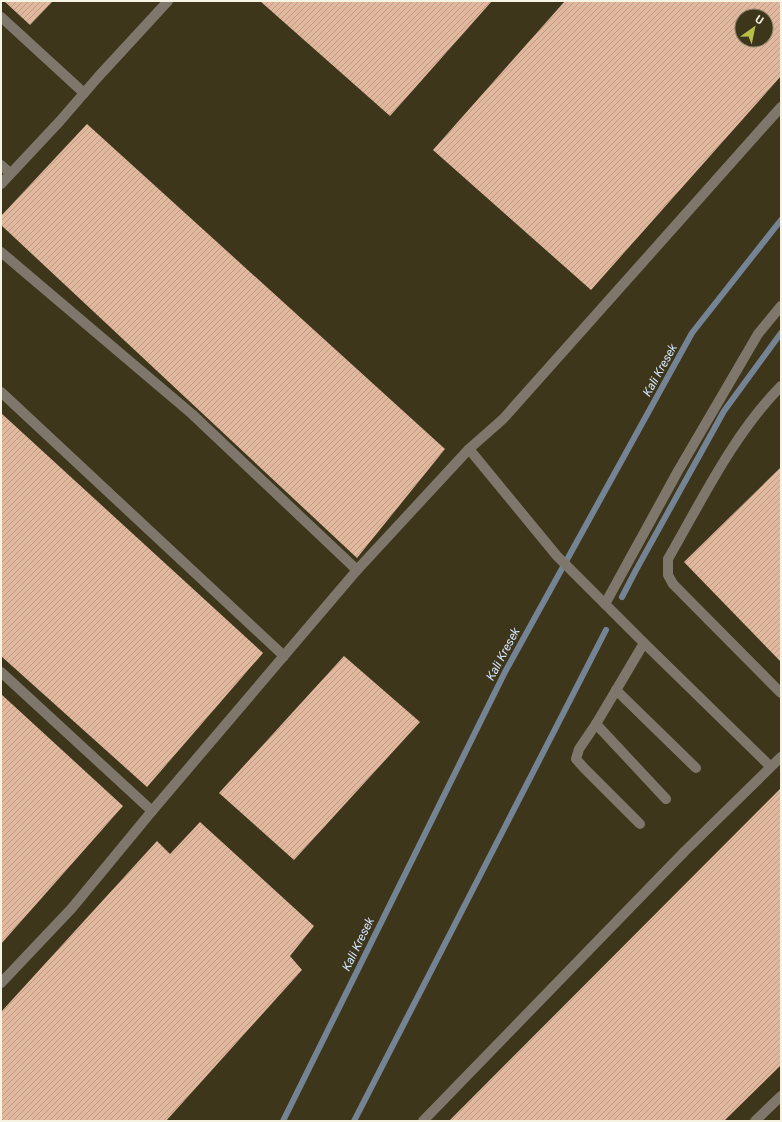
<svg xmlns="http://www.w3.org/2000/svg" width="782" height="1122" font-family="Roboto,sans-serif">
	<defs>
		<pattern id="building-hatch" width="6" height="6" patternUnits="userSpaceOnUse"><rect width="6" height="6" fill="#e1b79d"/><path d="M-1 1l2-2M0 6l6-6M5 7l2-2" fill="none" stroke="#bb9c87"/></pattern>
	</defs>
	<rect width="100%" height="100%" fill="#3d361b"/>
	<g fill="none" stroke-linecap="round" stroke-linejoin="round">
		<g stroke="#758495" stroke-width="6">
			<polyline points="622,597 636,570 724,411 781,333"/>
			<polyline points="283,1121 505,672 692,333 781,220"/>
			<polyline points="354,1121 606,630"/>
		</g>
	</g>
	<g fill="url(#building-hatch)" fill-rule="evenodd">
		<polygon points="4,1 53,1 30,25"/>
		<polygon points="260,1 492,1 390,116"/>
		<path d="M 565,1 L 781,1 L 781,76 L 591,290 L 433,150 ZM 742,16 L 766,16 L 766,40 L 742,40 Z"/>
		<polygon points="87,124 445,449 357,558 1,225 1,216"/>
		<polygon points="1,413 263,653 147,787 1,656"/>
		<polygon points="781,467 781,662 684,562"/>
		<polygon points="344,656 420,722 294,860 219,793"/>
		<polygon points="1,694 123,806 1,944"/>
		<polygon points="781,788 781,1065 724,1121 449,1121"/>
		<polygon points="200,822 314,926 290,956 302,970 166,1121 1,1121 1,1012 157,841 170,854"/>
	</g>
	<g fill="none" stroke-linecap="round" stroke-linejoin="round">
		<g stroke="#7f776c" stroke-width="10">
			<polyline points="1,17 84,93"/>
			<polyline points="1,165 10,173"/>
			<polyline points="1,184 60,121 98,77 168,1"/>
			<polyline points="1,252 192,414 357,570"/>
			<path d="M 781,386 C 733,435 702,500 668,559 L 668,575 L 673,584 L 781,693"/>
			<polyline points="1,392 284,656"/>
			<polyline points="469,449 557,556 644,643 770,766"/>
			<polyline points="605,604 678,471 758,334 781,306"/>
			<polyline points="1,672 152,811"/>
			<polyline points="616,690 696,768"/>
			<polyline points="596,724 666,799"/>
			<polyline points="640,824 584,768 576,759 579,749 596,724 644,643"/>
			<polyline points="1,983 72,908 152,811 357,570 469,449 503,419 781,107"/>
			<polyline points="423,1121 685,851 781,757"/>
			<polyline points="755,1121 781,1096"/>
		</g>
	</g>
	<g text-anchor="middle" stroke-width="4" stroke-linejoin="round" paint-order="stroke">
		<g font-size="12" font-style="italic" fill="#d3e3fa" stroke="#3d361b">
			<text transform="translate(660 370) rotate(-61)" y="4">Kali Kresek</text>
			<text transform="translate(503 654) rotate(-62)" y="4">Kali Kresek</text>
			<text transform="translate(358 944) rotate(-64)" y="4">Kali Kresek</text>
		</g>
	</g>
	<rect width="782" height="1122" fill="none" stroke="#f7f3e3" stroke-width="4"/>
	<g transform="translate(754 28) rotate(33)"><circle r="19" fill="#3d361b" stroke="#87826b"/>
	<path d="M0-3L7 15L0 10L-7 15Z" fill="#b8c147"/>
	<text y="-6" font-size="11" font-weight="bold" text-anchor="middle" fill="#f7f3e3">U</text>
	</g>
</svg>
